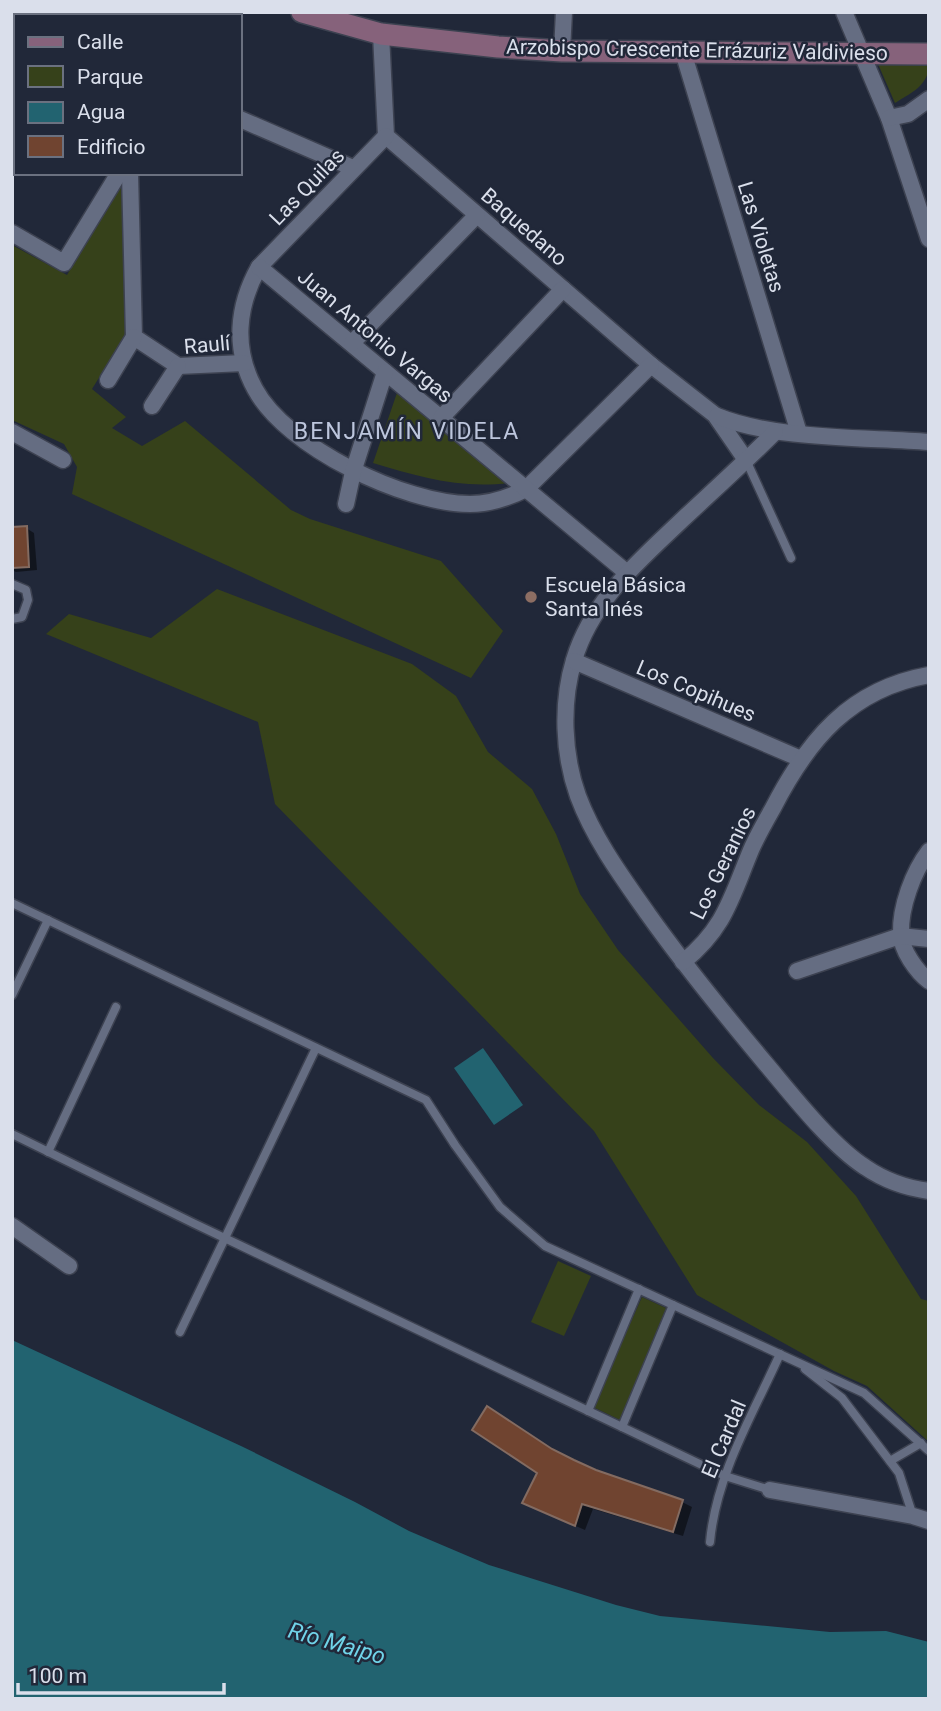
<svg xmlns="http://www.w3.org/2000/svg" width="941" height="1711" font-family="Roboto,sans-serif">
	<rect width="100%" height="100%" fill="#212839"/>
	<g fill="#36411a">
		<path d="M 878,64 L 929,65 C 928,86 911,93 895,103 Z"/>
		<polygon points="126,175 128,331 92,389 126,417 112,428 142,446 185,421 291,510 310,519 441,561 503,631 471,678 72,494 77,467 64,444 12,420 12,245 67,275"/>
		<path d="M 399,387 L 509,483 C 459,489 420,477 373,463 Z"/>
		<polygon points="217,589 412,664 456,696 488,752 532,789 556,834 580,894 618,950 713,1058 759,1105 807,1142 856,1196 921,1299 929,1301 929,1442 867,1386 834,1371 697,1295 594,1131 275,804 258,722 46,634 69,614 151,638"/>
		<polygon points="558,1261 591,1276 564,1336 531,1322"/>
		<polygon points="642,1297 666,1308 620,1420 593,1407"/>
	</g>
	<g fill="#226370">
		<polygon points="483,1048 523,1105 494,1125 454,1068"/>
		<polygon points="12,1340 241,1446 355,1502 409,1531 489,1565 616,1605 660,1616 830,1632 886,1631 929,1642 929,1699 12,1699"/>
	</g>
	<g fill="#0007">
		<polygon points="26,528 34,533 37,570 16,572 12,570 12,529"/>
		<polygon points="557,1453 595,1471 682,1502 692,1507 683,1536 593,1509 585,1530 534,1508"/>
	</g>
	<g fill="#704430" stroke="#836b61" stroke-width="2">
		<polygon points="27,526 29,567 12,568 12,527"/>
		<polygon points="487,1406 552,1449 574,1460 596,1470 683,1500 673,1532 582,1504 575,1526 522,1503 537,1473 472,1430"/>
	</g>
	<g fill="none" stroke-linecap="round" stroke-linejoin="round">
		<defs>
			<g id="lane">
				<polyline points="746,460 791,558"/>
				<polyline points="12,584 26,590 28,600 22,617 12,619"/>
				<polyline points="12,903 426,1100 455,1145 500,1207 545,1246 864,1393 929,1451"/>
				<polyline points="12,995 48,920"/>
				<polyline points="12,1134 193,1223 725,1476 770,1490"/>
				<polyline points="48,1152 116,1007"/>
				<polyline points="180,1332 316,1048"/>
				<polyline points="805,1369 842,1398 899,1473 913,1516"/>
				<polyline points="588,1411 639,1289"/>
				<polyline points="622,1427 673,1305"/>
				<polyline points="890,1461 921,1443"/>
				<path d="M 710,1542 C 716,1475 753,1414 780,1354"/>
			</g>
			<g id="street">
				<polyline points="844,12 889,118 929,239"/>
				<polyline points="101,16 103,12"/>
				<polyline points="381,34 386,136 651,365 715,415 746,460"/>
				<polyline points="562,51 564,12"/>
				<polyline points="683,52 799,433"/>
				<polyline points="12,81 16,83"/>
				<polyline points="889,118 908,114 929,99"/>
				<polyline points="240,119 353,168"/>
				<path d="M 386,136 L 259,267 C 237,306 233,349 255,389 C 286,447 405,504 470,504 C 490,504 508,498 526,489 L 651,365"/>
				<polyline points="12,162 16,156"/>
				<polyline points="130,173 134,337 178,366"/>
				<polyline points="12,233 64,263 119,173"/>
				<polyline points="259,267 626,572"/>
				<polyline points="352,343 477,215"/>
				<polyline points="178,366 244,363"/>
				<polyline points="108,380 134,337"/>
				<polyline points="152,406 178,366"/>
				<path d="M 717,416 C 776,440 864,437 929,442"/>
				<polyline points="441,418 563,289"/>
				<polyline points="12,432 63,460"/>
				<path d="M 775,432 C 745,462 714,490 683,519 C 639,561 592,600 574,660 C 561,703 563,754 578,796 C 594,839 622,877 648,914 C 685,966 725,1015 766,1064 C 793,1096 831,1145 865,1167 C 884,1180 906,1188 929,1191"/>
				<polyline points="346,504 353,472 385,372"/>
				<polyline points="574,661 801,759"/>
				<path d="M 929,851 C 913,872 900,907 901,934 C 901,950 917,972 929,981"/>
				<path d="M 683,962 C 725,928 731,898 751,850 C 757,836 765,822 773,808 C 808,740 850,689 929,675"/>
				<polyline points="797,971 900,936 929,939"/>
				<polyline points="12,1226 69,1266"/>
				<polyline points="770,1490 913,1516 929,1521"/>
			</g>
			<polyline id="secondary" points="302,12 381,34 498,47 562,51 929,54"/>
		</defs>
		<use href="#lane" stroke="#3d4251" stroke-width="11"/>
		<use href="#street" stroke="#3d4251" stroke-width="19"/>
		<use href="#secondary" stroke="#3d4251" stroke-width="24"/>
		<use href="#lane" stroke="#656d82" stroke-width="8"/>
		<use href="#street" stroke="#656d82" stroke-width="16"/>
		<use href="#secondary" stroke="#86627b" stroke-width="21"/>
	</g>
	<circle fill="#8d6e63" stroke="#212839" stroke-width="2.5" cx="531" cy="597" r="7"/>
	<g text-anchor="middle" stroke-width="5" stroke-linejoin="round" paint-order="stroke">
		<g font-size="21" fill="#dadfeb" stroke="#212839">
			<text transform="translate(697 50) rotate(1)" y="7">Arzobispo Crescente Errázuriz Valdivieso</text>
			<text transform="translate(307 187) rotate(-46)" y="7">Las Quilas</text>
			<text transform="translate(524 227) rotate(41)" y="7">Baquedano</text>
			<text transform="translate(761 237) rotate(73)" y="7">Las Violetas</text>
			<text transform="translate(375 336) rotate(40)" y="7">Juan Antonio Vargas</text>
			<text transform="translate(207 345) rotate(-5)" y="7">Raulí</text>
			<text transform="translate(696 691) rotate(23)" y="7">Los Copihues</text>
			<text transform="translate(723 863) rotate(-64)" y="7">Los Geranios</text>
			<text transform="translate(724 1439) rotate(-67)" y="7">El Cardal</text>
		</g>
		<g font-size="21" fill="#dadfeb" stroke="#212839" text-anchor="start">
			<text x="545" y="592">Escuela Básica<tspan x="545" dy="24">Santa Inés</tspan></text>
		</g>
		<g font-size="23" letter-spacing="2" fill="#bdc6dd" stroke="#212839">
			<text x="407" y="439">BENJAMÍN VIDELA</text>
		</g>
		<g font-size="23" font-style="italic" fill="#70d4e9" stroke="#212839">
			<text transform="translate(337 1643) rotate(16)" y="8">Río Maipo</text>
		</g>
	</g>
	<rect width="941" height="1711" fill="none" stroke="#dadfeb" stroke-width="28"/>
	<rect x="14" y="14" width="228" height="161" fill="#212839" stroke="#6b7180" stroke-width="2"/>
	<rect x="28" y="37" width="35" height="10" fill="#86627b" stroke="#6b7180" stroke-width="2"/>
	<text x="77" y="49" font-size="21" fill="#dadfeb">Calle</text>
	<rect x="28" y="66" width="35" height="21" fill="#36411a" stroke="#6b7180" stroke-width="2"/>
	<text x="77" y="84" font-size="21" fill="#dadfeb">Parque</text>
	<rect x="28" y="102" width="35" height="21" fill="#226370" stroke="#6b7180" stroke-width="2"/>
	<text x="77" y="119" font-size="21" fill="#dadfeb">Agua</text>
	<rect x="28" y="136" width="35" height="21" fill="#704430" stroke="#6b7180" stroke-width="2"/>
	<text x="77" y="154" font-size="21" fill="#dadfeb">Edificio</text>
	<path d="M18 1683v10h206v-10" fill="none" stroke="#dadfeb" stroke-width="3.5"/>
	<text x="28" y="1683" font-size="21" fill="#dadfeb" stroke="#212839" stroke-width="5" paint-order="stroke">100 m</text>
</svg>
